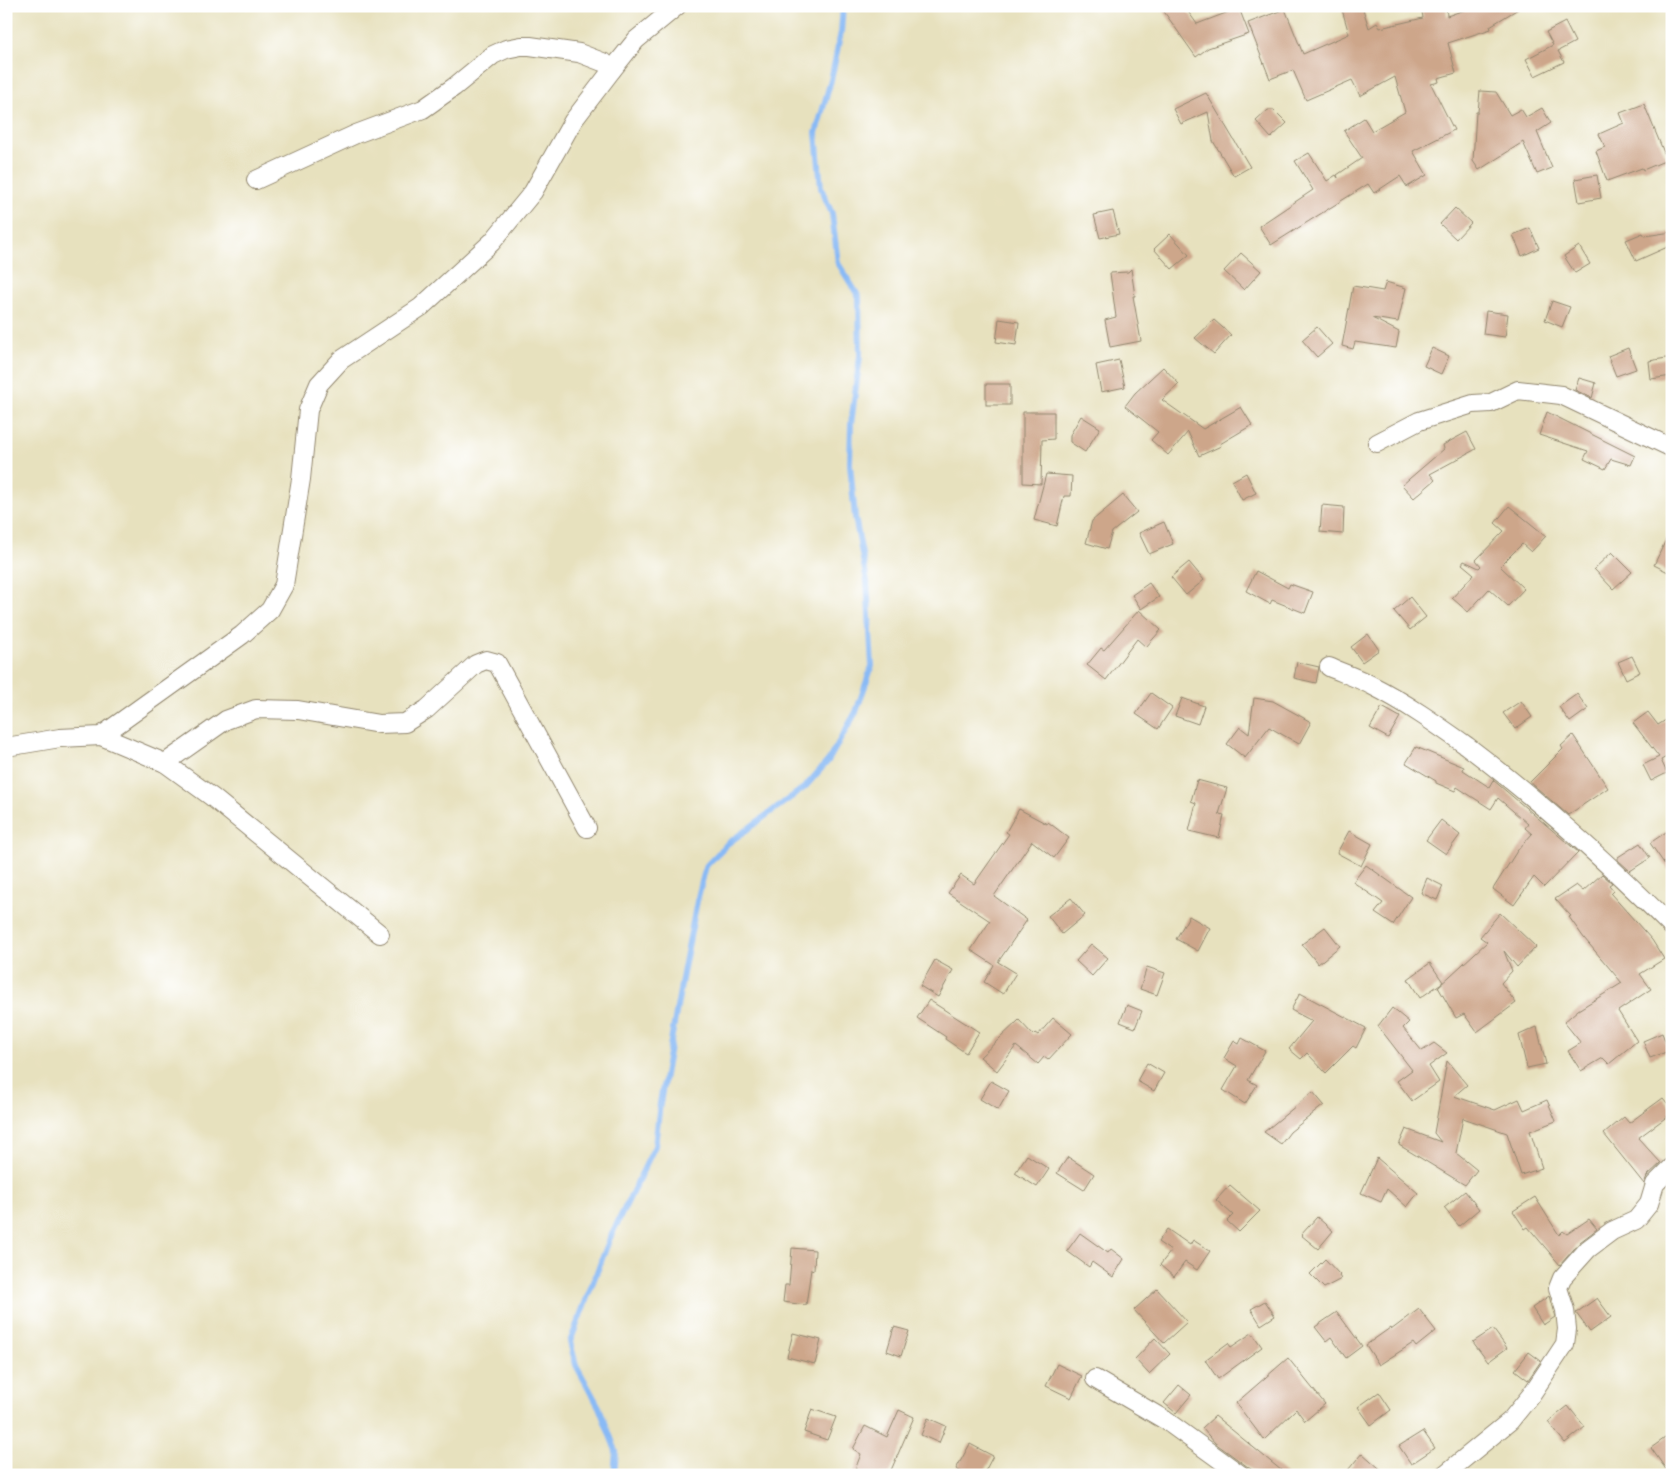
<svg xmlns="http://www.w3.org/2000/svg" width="1678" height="1481" font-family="'Shantell Sans',sans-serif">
	<rect width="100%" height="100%" fill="#fff"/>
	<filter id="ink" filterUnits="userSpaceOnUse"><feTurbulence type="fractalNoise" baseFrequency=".02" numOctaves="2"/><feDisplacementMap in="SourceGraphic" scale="10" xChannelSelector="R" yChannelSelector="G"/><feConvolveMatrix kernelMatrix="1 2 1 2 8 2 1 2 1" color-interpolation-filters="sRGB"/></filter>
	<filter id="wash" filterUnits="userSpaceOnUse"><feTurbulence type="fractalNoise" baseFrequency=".0096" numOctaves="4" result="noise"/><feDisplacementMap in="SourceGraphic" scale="20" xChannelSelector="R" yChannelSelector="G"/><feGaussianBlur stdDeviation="1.12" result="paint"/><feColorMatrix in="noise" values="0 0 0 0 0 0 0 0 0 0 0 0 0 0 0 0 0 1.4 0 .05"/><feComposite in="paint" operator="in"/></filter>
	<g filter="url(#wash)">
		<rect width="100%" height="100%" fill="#e7e1be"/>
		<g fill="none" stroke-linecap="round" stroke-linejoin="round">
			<polyline stroke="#89baf5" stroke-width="6" points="614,1475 616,1451 599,1407 576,1365 570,1342 610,1238 655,1146 660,1103 684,968 697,901 706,866 727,844 805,787 828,761 856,712 872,666 867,581 855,517 850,464 851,424 860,356 859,297 838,263 832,214 821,188 816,133 831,80 841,32 843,6"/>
		</g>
		<g id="blocks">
			<g fill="#cda68a">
				<polygon points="1160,6 1184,6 1197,24 1239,8 1249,34 1208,48 1196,57"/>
				<polygon points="1341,6 1362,6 1369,28 1377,23 1380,28 1423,18 1421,6 1446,6 1447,16 1476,6 1523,6 1490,26 1491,29 1448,43 1456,73 1438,78 1439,82 1431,84 1454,130 1413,151 1427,175 1407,187 1400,176 1374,193 1368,184 1271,245 1259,226 1313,190 1295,161 1309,153 1327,181 1336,175 1338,178 1337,175 1362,158 1344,131 1364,118 1372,131 1405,112 1395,77 1360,96 1352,80 1306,100 1293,70 1270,79 1248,23 1285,9 1303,54 1349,34"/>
				<polygon points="1565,22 1575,42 1558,51 1564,62 1535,76 1526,59 1553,45 1546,32"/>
				<polygon points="1480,91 1496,92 1510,115 1521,109 1526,117 1542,108 1551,123 1537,132 1552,168 1537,174 1523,142 1479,170 1473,161 1476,112 1478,112"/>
				<polygon points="1206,93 1250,167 1234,176 1213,141 1208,112 1181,124 1173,109"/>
				<polygon points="1644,104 1667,160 1643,170 1642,168 1607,181 1596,151 1605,147 1599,134 1624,123 1620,113"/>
				<polygon points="1268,110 1274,110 1287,123 1271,138 1256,121"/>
				<polygon points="1597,175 1601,198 1579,202 1575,179"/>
				<polygon points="1455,208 1471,223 1456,239 1440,224"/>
				<polygon points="1113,211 1119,234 1100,238 1094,215"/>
				<polygon points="1530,228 1539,248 1522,256 1513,235"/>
				<polygon points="1672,232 1672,245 1636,261 1626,240 1643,233 1645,236"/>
				<polygon points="1170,234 1189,255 1172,269 1154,249"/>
				<polygon points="1579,246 1590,264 1575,273 1564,256"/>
				<polygon points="1241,253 1261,271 1244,290 1224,271"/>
				<polygon points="1131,269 1135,296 1133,296 1141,341 1110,347 1105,320 1116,317 1110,273 1128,272"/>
				<polygon points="1386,282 1406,288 1398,322 1372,318 1399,332 1396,348 1355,342 1353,349 1342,346 1353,286 1383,291"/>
				<polygon points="1552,301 1570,307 1562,327 1545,320"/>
				<polygon points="1486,311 1508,314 1505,337 1483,334"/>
				<polygon points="999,319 1019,322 1016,345 996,342"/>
				<polygon points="1214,320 1231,335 1214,354 1195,338"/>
				<polygon points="1317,327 1332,344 1317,357 1302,340"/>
				<polygon points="1432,348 1449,356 1441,374 1424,366"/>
				<polygon points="1628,348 1636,369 1616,376 1608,356"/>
				<polygon points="1672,357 1672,376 1651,379 1649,361"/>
				<polygon points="1119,360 1125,387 1101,392 1096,365"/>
				<polygon points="1163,367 1179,384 1162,400 1203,429 1241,407 1252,425 1220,444 1221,446 1199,456 1188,432 1168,455 1151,440 1158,432 1125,406 1135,393"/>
				<polygon points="1579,378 1596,383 1592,398 1575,390"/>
				<rect x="986" y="384" width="24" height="21"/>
				<polygon points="1023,412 1054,412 1054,439 1042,440 1041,484 1023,483"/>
				<polygon points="1547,412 1635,456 1631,465 1611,459 1605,469 1584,459 1588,451 1539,435"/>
				<polygon points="1081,416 1100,428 1085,452 1070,442 1070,435"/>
				<polygon points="1467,432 1476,449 1430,474 1435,480 1414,498 1402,485 1444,449 1443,445"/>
				<polygon points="1246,473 1256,493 1242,500 1232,481"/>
				<polygon points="1046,474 1072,476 1071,496 1064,496 1057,526 1034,520"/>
				<polygon points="1123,495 1137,512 1112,532 1107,549 1086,543 1092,521"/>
				<polygon points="1322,505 1344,507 1343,534 1320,532"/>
				<polygon points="1509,506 1546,536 1531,552 1522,544 1500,566 1524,589 1508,606 1489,589 1468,612 1452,598 1474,574 1462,564 1464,561 1479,568 1481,566 1476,560 1504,531 1495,523"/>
				<polygon points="1164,522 1173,544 1149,554 1139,533"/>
				<polygon points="1672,527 1672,574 1654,565"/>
				<polygon points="1612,552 1632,572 1613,589 1594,569"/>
				<polygon points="1189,562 1204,580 1186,595 1171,577"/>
				<polygon points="1256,571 1288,588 1290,584 1313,592 1305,613 1272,600 1270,604 1246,591"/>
				<polygon points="1149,583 1159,597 1141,609 1132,595"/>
				<polygon points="1410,597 1426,617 1410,630 1394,611"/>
				<polygon points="1139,610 1161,630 1146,647 1137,639 1106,680 1087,665 1101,648 1104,650"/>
				<polygon points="1368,634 1379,650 1362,662 1351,647"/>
				<polygon points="1632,656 1640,672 1626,679 1618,662"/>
				<polygon points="1297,662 1319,667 1316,683 1294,678"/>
				<polygon points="1151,693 1172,708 1158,729 1136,714"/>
				<polygon points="1577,694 1588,709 1570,722 1559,707"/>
				<polygon points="1182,698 1204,706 1198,724 1175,716"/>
				<polygon points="1254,698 1273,701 1311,722 1299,744 1269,727 1245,758 1227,744 1240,727 1249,734"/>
				<polygon points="1521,701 1532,717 1515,729 1503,713"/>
				<polygon points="1382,707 1400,717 1388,738 1370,728"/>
				<polygon points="1648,712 1658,725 1672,716 1672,754 1661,760 1667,773 1651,781 1643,765 1659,757 1633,723"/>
				<polygon points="1573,735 1608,788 1568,815 1530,782 1563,749 1561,746"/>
				<polygon points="1416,747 1464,767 1463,770 1489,787 1493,780 1578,852 1544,887 1534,877 1514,905 1493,889 1517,851 1532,834 1525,828 1528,824 1498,798 1491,809 1457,787 1455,791 1436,783 1436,781 1406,763"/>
				<polygon points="1197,780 1227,788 1219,814 1224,815 1219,838 1189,831 1196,803 1191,801"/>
				<polygon points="1019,809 1047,824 1048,822 1069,838 1054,858 1032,841 994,896 1027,920 998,962 1016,973 1003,994 984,982 994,965 971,950 990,921 948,893 961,875 974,884 1009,834 1006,832"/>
				<polygon points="1441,820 1460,835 1446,854 1426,840"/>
				<polygon points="1672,828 1672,875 1650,843"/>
				<polygon points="1349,831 1372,844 1361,866 1337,853"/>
				<polygon points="1640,843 1650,858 1630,871 1618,860 1618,857"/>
				<polygon points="1366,865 1411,897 1393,925 1375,913 1383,903 1353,882"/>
				<polygon points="1602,874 1612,883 1609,885 1614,891 1611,894 1652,940 1664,959 1640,974 1651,989 1618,1011 1637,1041 1609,1064 1603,1058 1581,1071 1568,1051 1581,1043 1564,1022 1578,1010 1622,983 1584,938 1569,917 1571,916 1555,899 1576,885 1583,891"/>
				<polygon points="1427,878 1443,886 1437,900 1421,893"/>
				<polygon points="1071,898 1085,915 1062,934 1048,916"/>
				<polygon points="1500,913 1536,947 1517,967 1504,951 1512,971 1501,983 1516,1003 1477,1032 1464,1014 1456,1018 1438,987 1487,942 1480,937"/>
				<polygon points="1189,916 1210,928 1198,951 1176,939"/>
				<polygon points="1325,927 1340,946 1318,964 1302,944"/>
				<polygon points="1091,944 1108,958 1092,976 1076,961"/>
				<polygon points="935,960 953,970 938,997 920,986"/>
				<polygon points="1430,963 1443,982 1420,998 1408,979"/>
				<polygon points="1147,967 1165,973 1157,995 1140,989"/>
				<polygon points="1300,993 1366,1028 1356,1048 1353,1046 1326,1073 1307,1053 1301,1059 1289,1049 1312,1021 1291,1010"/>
				<polygon points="929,1000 979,1032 966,1053 945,1039 946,1037 917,1018"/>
				<polygon points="1127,1005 1142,1011 1135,1028 1120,1022"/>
				<polygon points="1392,1008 1409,1022 1403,1028 1422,1051 1434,1043 1447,1053 1429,1066 1439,1082 1412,1101 1397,1081 1412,1070 1378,1026"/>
				<polygon points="1053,1018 1072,1034 1048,1060 1044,1057 1038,1064 1016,1046 997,1071 980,1057 1019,1020 1033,1035 1035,1033 1038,1035"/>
				<polygon points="1537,1027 1546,1064 1527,1068 1519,1035"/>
				<polygon points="1662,1033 1669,1051 1650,1058 1643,1041"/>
				<polygon points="1242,1038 1265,1051 1248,1080 1257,1085 1245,1104 1223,1090 1237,1066 1224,1058 1234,1041 1239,1044"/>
				<polygon points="1447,1061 1467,1085 1454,1096 1495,1110 1519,1099 1524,1110 1547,1100 1556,1121 1530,1131 1542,1168 1521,1175 1507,1133 1463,1118 1456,1153 1477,1170 1465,1185 1399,1145 1406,1129 1441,1142 1434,1133"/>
				<polygon points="1147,1063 1164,1073 1154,1091 1137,1081"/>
				<polygon points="991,1081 1009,1091 998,1110 980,1099"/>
				<polygon points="1313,1092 1324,1105 1290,1132 1281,1144 1264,1132"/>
				<polygon points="1663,1098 1672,1109 1672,1113 1638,1138 1661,1163 1647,1176 1644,1184 1604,1134 1624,1117 1629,1123"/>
				<polygon points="1027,1155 1049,1169 1037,1187 1015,1173"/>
				<polygon points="1068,1157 1094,1174 1084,1190 1057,1173"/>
				<polygon points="1377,1158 1418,1193 1407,1207 1387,1189 1381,1202 1361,1193"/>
				<polygon points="1230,1185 1260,1211 1239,1232 1227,1221 1233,1215 1216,1200"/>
				<polygon points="1465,1191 1479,1209 1459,1226 1444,1208"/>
				<polygon points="1535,1197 1559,1235 1563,1231 1567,1234 1589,1219 1597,1229 1580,1242 1560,1265 1528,1227 1525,1229 1513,1211"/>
				<polygon points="1317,1217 1333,1231 1318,1249 1301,1235"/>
				<polygon points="1167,1229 1190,1245 1193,1240 1210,1251 1197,1270 1185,1262 1174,1277 1160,1265 1171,1251 1158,1242"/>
				<polygon points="1080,1233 1108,1253 1111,1249 1124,1259 1113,1277 1092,1262 1089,1267 1067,1251"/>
				<polygon points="792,1248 815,1250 814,1270 811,1269 806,1305 783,1302 785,1285 789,1285"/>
				<polygon points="1325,1259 1340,1275 1339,1276 1341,1279 1324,1288 1310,1274"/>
				<polygon points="1157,1289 1187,1322 1164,1343 1134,1310"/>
				<polygon points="1549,1296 1555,1317 1543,1325 1532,1308"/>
				<polygon points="1597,1298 1611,1317 1590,1332 1576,1313"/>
				<polygon points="1265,1301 1275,1316 1261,1325 1251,1309"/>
				<polygon points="1419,1309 1436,1331 1416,1347 1413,1343 1379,1365 1366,1345 1390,1328 1391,1330"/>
				<polygon points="1337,1312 1362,1346 1346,1358 1331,1337 1326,1341 1315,1327"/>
				<polygon points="894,1327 909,1331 901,1356 887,1351"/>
				<polygon points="1493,1329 1507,1348 1488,1362 1473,1342"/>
				<polygon points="793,1333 821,1340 815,1364 787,1357"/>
				<polygon points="1252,1333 1262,1347 1218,1379 1205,1360 1228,1343 1231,1347"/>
				<polygon points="1155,1338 1170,1354 1149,1374 1135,1359"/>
				<polygon points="1529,1352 1541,1361 1528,1380 1515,1370"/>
				<polygon points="1288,1358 1325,1404 1305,1421 1296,1409 1264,1440 1236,1403"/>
				<polygon points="1057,1364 1082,1376 1071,1398 1046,1386"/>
				<polygon points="1179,1385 1191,1395 1176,1413 1164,1403"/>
				<polygon points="1379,1392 1391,1410 1371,1425 1358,1407"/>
				<polygon points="1568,1406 1585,1427 1565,1443 1548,1422"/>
				<polygon points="812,1409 836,1417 827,1440 804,1432"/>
				<polygon points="899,1410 914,1417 889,1475 853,1475 861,1454 853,1449 865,1426 887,1437"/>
				<polygon points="1215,1416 1287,1475 1259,1475 1215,1443 1202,1428"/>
				<polygon points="928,1418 946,1426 939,1443 921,1435"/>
				<polygon points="1423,1431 1435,1448 1411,1464 1399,1446"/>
				<polygon points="1672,1433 1672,1475 1670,1475 1651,1448"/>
				<polygon points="970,1444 993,1456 983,1475 968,1475 956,1469"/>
				<polygon points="1362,1453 1387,1475 1344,1475"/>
			</g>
		</g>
	</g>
	<g filter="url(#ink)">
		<use href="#blocks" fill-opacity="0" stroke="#91866e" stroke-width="1"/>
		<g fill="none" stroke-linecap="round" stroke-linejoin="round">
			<defs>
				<g id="street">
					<polyline points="256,180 356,134 423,109 454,87 493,55 506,49 521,46 530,46 579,53 605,63 612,70"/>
					<polyline points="1377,443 1419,421 1473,404 1491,403 1518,390 1561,395 1672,448"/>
					<path d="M 1329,667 C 1343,673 1358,678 1371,685 C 1405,702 1436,724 1467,746 C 1540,801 1607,862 1672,927"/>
					<polyline points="101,736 165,763 212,797 380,934"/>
					<polyline points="6,747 60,738 101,736 242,635 270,610 284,585 301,479 308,410 319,384 341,360 421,307 492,242 533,192 573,121 612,70 636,40 677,6"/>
					<polyline points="165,763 226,720 256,709 298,710 379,724 405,723 427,709 476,664 486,660 497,663 587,828"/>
					<polyline points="1095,1379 1165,1420 1241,1475"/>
					<polyline points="1444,1475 1510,1421 1531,1395 1565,1344 1567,1329 1565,1310 1558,1288 1562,1278 1588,1249 1612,1231 1636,1220 1649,1204 1655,1184 1672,1167"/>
				</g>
			</defs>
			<use href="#street" stroke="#91866e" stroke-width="20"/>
			<use href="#street" stroke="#fff" stroke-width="18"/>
		</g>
	</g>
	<rect width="1678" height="1481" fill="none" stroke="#fff" stroke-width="25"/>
</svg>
